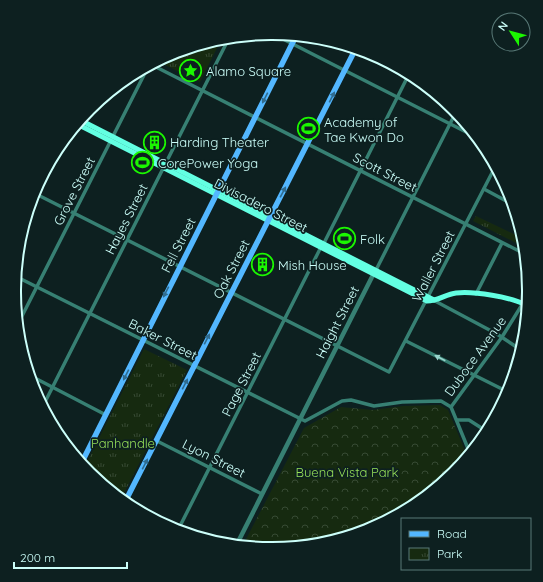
<svg xmlns="http://www.w3.org/2000/svg" width="543" height="582" font-family="Quicksand,sans-serif">
	<defs>
		<pattern id="forest-crowns" width="20" height="18" patternUnits="userSpaceOnUse"><rect width="20" height="18" fill="#162a10"/><path d="M2 6a3 3 0 1 1 6 0M12 15a3 3 0 1 1 6 0" fill="none" stroke="#374a34"/></pattern>
		<pattern id="park-tufts" width="24" height="20" patternUnits="userSpaceOnUse"><rect width="24" height="20" fill="#162a10"/><path d="M3 7l-1-3M5 7V3M7 7l1-3M15 17l-1-3M17 17v-4M19 17l1-3" fill="none" stroke="#374a34"/></pattern>
	</defs>
	<rect width="100%" height="100%" fill="#0d2020"/>
	<polygon fill="url(#forest-crowns)" points="440,405 448,410 464,448 465,456 453,473 370,529 271,548 244,543 304,428 341,407 373,410 403,406"/>
	<g fill="url(#park-tufts)">
		<polygon points="219,44 200,82 159,62 173,53"/>
		<polygon points="476,216 518,236 520,245 473,221"/>
		<polygon points="144,349 187,370 123,495 89,473 85,466"/>
	</g>
	<g fill="none" stroke-linecap="round" stroke-linejoin="round">
		<g stroke="#378073" stroke-width="3.5">
			<polyline points="273,34 470,134"/>
			<polyline points="154,66 521,252"/>
			<polyline points="484,189 512,204"/>
			<polyline points="34,193 389,372 494,169"/>
			<polyline points="324,243 407,78"/>
			<polyline points="376,270 456,112"/>
			<polyline points="17,277 305,421 342,401 351,400 374,406 402,402 441,401 451,407 469,451"/>
			<polyline points="476,294 502,243"/>
			<polyline points="435,301 497,334 518,348"/>
			<polyline points="20,320 146,71"/>
			<polyline points="406,341 508,392"/>
			<polyline points="31,376 106,415"/>
			<polyline points="44,404 227,42"/>
			<polyline points="451,407 502,337 528,295"/>
			<polyline points="457,420 469,420 483,429"/>
			<polyline points="157,441 262,494"/>
			<polyline points="178,530 321,247"/>
		</g>
		<polyline stroke="#378073" stroke-width="4.5" points="238,542 375,271"/>
		<g stroke="#63ffe2" stroke-width="5">
			<polyline points="82,121 434,300"/>
			<path d="M 79,125 L 427,301 C 438,301 446,294 456,293 C 474,291 511,297 526,305"/>
		</g>
		<g stroke="#53b7ff" stroke-width="5.5">
			<polyline points="82,462 295,38"/>
			<polyline points="127,498 355,50"/>
		</g>
	</g>
	<defs><path id="oneway-solid" d="M-6-.8H1V-3.2L6.5 0L1 3.2V.8H-6Z"/></defs>
	<g fill="#306c90">
		<use href="#oneway-solid" transform="translate(332 97) rotate(-63)"/>
		<use href="#oneway-solid" transform="translate(265 98) rotate(117)"/>
		<use href="#oneway-solid" transform="translate(283 192) rotate(-62)"/>
		<use href="#oneway-solid" transform="translate(166 292) rotate(117)"/>
		<use href="#oneway-solid" transform="translate(207 339) rotate(-63)"/>
		<use href="#oneway-solid" transform="translate(126 375) rotate(117)"/>
		<use href="#oneway-solid" transform="translate(185 384) rotate(-63)"/>
		<use href="#oneway-solid" transform="translate(145 464) rotate(-63)"/>
	</g>
	<use fill="#98d3cb" href="#oneway-solid" transform="translate(440 358) rotate(-153)"/>
	<defs>
		<symbol id="sight-ring" viewBox="-11 -11 22 22"><circle r="9.5" fill="#0d2020" stroke="#1bf700" stroke-width="1.5"/><path d="M0-6L1.8-2.2L6-1.7L2.9 1.2L3.7 5.4L0 3.3L-3.7 5.4L-2.9 1.2L-6-1.7L-1.8-2.2Z" fill="#1bf700"/></symbol>
		<symbol id="stadium-ring" viewBox="-11 -11 22 22"><circle r="9.5" fill="#0d2020" stroke="#1bf700" stroke-width="1.5"/><path d="M0-5a6.5 5 0 1 0 0 10a6.5 5 0 1 0 0-10ZM-3.5-1.8h7v3.6h-7Z" fill="#1bf700"/></symbol>
		<symbol id="building-ring" viewBox="-11 -11 22 22"><circle r="9.5" fill="#0d2020" stroke="#1bf700" stroke-width="1.5"/><path d="M-4-6H4V6H1V3H-1V6H-4ZM-2.5-4.3h1.7v1.8h-1.7ZM.8-4.3h1.7v1.8H.8ZM-2.5-1h1.7V.8h-1.7ZM.8-1h1.7V.8H.8Z" fill="#1bf700"/></symbol>
	</defs>
	<g fill-rule="evenodd">
		<use href="#sight-ring" x="178" y="58" width="25" height="25"/>
		<use href="#stadium-ring" x="296" y="116" width="25" height="25"/>
		<use href="#building-ring" x="142" y="130" width="25" height="25"/>
		<use href="#stadium-ring" x="130" y="150" width="25" height="25"/>
		<use href="#stadium-ring" x="332" y="226" width="25" height="25"/>
		<use href="#building-ring" x="250" y="252" width="25" height="25"/>
	</g>
	<g text-anchor="middle" stroke-width="3.5" stroke-linejoin="round" paint-order="stroke">
		<g font-size="13" fill="#ccfffa" stroke="#0d2020" text-anchor="start">
			<text x="206" y="76">Alamo Square</text>
			<text x="324" y="127">Academy of<tspan x="324" dy="15">Tae Kwon Do</tspan></text>
			<text x="170" y="147">Harding Theater</text>
			<text x="158" y="168">CorePower Yoga</text>
			<text x="360" y="244">Folk</text>
			<text x="278" y="270">Mish House</text>
		</g>
		<g font-size="13" fill="#ccfffa" stroke="#0d2020">
			<text transform="translate(385 172) rotate(27)" y="5">Scott Street</text>
			<text transform="translate(74 191) rotate(-63)" y="5">Grove Street</text>
			<text transform="translate(261 205) rotate(27)" y="5">Divisadero Street</text>
			<text transform="translate(126 219) rotate(-63)" y="5">Hayes Street</text>
			<text transform="translate(178 245) rotate(-63)" y="5">Fell Street</text>
			<text transform="translate(433 266) rotate(-63)" y="5">Waller Street</text>
			<text transform="translate(231 269) rotate(-63)" y="5">Oak Street</text>
			<text transform="translate(337 322) rotate(-63)" y="5">Haight Street</text>
			<text transform="translate(163 339) rotate(27)" y="5">Baker Street</text>
			<text transform="translate(475 356) rotate(-54)" y="5">Duboce Avenue</text>
			<text transform="translate(241 384) rotate(-63)" y="5">Page Street</text>
			<text transform="translate(214 458) rotate(27)" y="5">Lyon Street</text>
		</g>
		<g font-size="13" fill="#96df58" stroke="#0d2020">
			<text x="123" y="448">Panhandle</text>
			<text x="347" y="477">Buena Vista Park</text>
		</g>
	</g>
	<path d="M0 0H543V582H0ZM271 40H272A250 250 0 0 1 522 290V292A250 250 0 0 1 272 542H271A250 250 0 0 1 21 292V290A250 250 0 0 1 271 40Z" fill="#0d2020" fill-rule="evenodd"/>
	<path fill="none" stroke="#ccfffa" stroke-width="2" d="M271 40H272A250 250 0 0 1 522 290V292A250 250 0 0 1 272 542H271A250 250 0 0 1 21 292V290A250 250 0 0 1 271 40Z"/>
	<rect x="401" y="518" width="130" height="52" fill="#0d2020" stroke="#597977"/>
	<rect x="409" y="531" width="20" height="6" fill="#53b7ff" stroke="#597977"/>
	<text x="437" y="538" font-size="12" fill="#ccfffa">Road</text>
	<rect x="409" y="548" width="20" height="12" fill="url(#park-tufts)" stroke="#597977"/>
	<text x="437" y="558" font-size="12" fill="#ccfffa">Park</text>
	<g transform="translate(511 32) rotate(306)"><circle r="19" fill="#0d2020" stroke="#597977"/>
	<path d="M0-3L7 15L0 10L-7 15Z" fill="#1bf700"/>
	<text y="-6" font-size="11" font-weight="bold" text-anchor="middle" fill="#ccfffa">N</text>
	</g>
	<path d="M14 562v6h113v-6" fill="none" stroke="#ccfffa" stroke-width="2"/>
	<text x="20" y="562" font-size="12" fill="#ccfffa" stroke="#0d2020" stroke-width="3" paint-order="stroke">200 m</text>
</svg>
